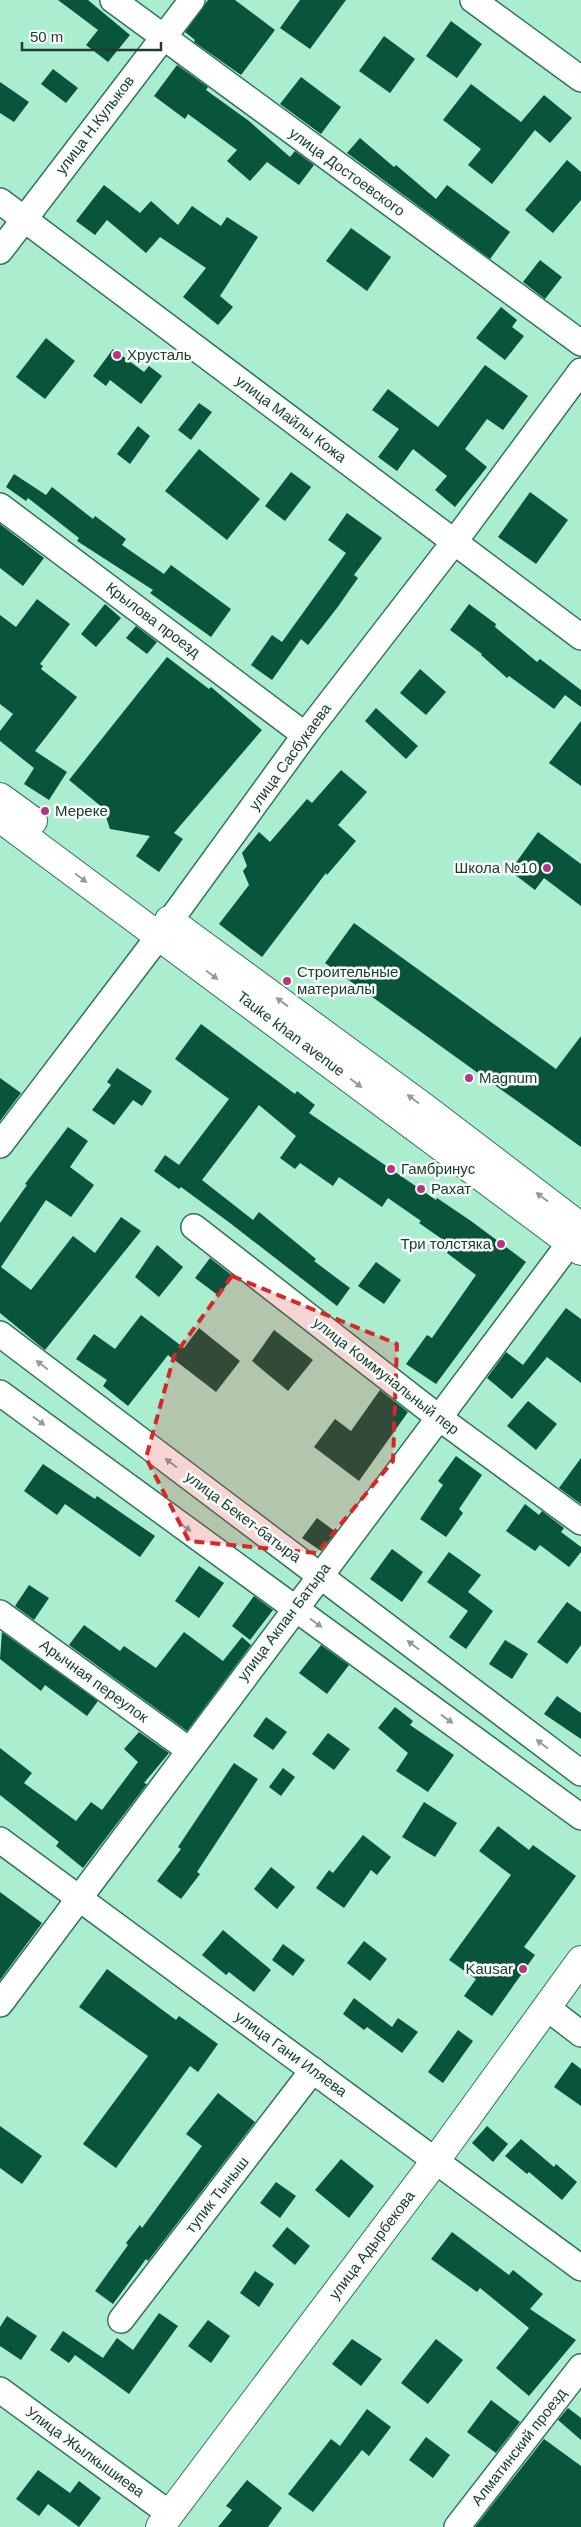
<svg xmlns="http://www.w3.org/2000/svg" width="581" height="2527" font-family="Helvetica,sans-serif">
	<rect width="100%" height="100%" fill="#aaedcf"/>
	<g fill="#09543c">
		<polygon points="58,0 88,0 130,35 108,62 86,45 98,30"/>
		<polygon points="208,0 235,0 275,30 241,75 194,42 195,40 185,32"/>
		<polygon points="300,0 346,0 310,49 280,28"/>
		<polygon points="451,21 482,44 457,78 426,56"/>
		<polygon points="384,36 415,59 390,93 359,71"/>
		<polygon points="177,65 208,87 206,90 249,121 290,157 295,151 314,165 299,185 267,162 250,181 227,161 237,150 188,114 185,119 154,96"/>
		<polygon points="53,69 78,88 66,103 41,84"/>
		<polygon points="301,77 341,107 321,134 280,104"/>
		<polygon points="0,82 29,102 14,122 0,113"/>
		<polygon points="471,84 521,122 544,95 572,118 550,143 535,130 492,184 468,165 481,149 443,120"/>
		<polygon points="360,138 394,167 396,165 436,199 447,185 510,232 490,259 347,153"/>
		<polygon points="567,160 581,172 581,200 553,233 525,210"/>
		<polygon points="104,185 140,213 151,201 178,225 192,206 221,226 227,217 258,237 220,296 233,307 218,325 183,297 206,268 160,237 146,253 107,220 95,235 76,221"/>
		<polygon points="351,228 391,257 367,291 326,261"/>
		<polygon points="540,260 562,277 545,299 523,282"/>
		<polygon points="501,307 517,320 512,327 524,336 505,360 476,338"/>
		<polygon points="46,338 75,361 45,399 16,377"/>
		<polygon points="113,349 144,372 149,366 162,376 141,404 110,380 106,386 93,376"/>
		<polygon points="485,365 528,396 503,430 487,419 465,449 487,467 455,507 435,490 447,476 413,449 397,471 378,457 399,429 372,410 388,389 438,427"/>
		<polygon points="199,403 212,412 191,440 178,430"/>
		<polygon points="138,426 150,436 130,464 117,454"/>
		<polygon points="199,449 260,499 227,540 165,491"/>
		<polygon points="291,472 311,487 285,521 265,506"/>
		<polygon points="14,474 46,495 52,487 93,519 95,516 126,539 122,545 164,574 171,565 231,609 211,637 150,593 153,590 77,541 79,538 28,498 26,501 6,487"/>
		<polygon points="530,492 568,520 536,564 498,537"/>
		<polygon points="347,513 382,538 354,575 358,578 337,608 308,645 301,639 272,680 251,665 272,635 282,642 346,553 328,540"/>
		<polygon points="0,524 44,558 23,586 0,568"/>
		<polygon points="37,599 70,624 40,664 43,666 41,669 77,697 35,751 67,772 49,800 24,784 34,768 0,741 0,731 13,714 0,704 0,615 16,627"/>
		<polygon points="105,604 121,618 96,647 81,634"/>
		<polygon points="469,604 496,624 495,627 537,662 540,659 581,690 581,707 565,695 554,709 509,676 507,678 481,655 482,654 450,630"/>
		<polygon points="136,626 157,642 147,654 126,638"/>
		<polygon points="167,657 209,689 211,687 262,730 174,833 183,839 159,872 136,856 150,836 110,829 103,808 69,780"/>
		<polygon points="420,669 446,692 426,715 400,693"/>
		<polygon points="376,708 418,746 406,759 365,721"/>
		<polygon points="581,721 581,786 549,763"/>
		<polygon points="341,770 367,792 338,825 356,841 327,875 326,873 262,957 219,924 249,885 243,871 247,866 242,853 259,832 270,842 307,799 312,803"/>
		<polygon points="538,832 581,864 581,906 544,878 535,890 510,871"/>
		<polygon points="354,923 556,1069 581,1036 581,1147 325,963"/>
		<polygon points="201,1024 295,1094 297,1091 315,1105 309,1113 436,1200 437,1198 471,1221 526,1262 436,1384 406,1364 427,1335 432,1338 476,1275 447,1253 452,1246 419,1223 421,1221 388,1198 382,1207 339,1177 333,1186 300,1163 295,1169 280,1158 296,1136 259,1105 202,1180 253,1220 259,1212 316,1259 314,1261 350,1288 337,1306 230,1223 181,1187 179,1189 154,1171 165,1155 179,1165 229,1099 175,1059"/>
		<polygon points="117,1068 152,1091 142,1106 133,1100 114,1125 92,1110 111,1085 107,1082"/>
		<polygon points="0,1078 21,1093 0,1121"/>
		<polygon points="68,1127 88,1141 70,1167 94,1185 71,1217 46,1200 1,1267 31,1290 73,1236 95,1253 121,1217 141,1231 45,1350 0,1313 0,1223 27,1185 25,1184"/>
		<polygon points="157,1245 183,1267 159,1297 135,1277"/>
		<polygon points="210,1258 233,1276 219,1296 195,1278"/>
		<polygon points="376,1262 401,1280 384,1304 358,1286"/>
		<polygon points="566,1308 581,1319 581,1383 547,1357 512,1399 487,1378 506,1352 523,1365"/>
		<polygon points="141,1315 184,1348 199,1328 240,1361 216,1392 168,1355 128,1406 103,1386 107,1380 76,1359 94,1334 115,1349"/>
		<polygon points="274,1330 313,1360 288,1391 252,1361"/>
		<polygon points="380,1390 408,1412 359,1481 314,1447 335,1419 351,1431"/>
		<polygon points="528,1401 557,1424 536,1450 507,1426"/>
		<polygon points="456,1456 482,1475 459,1509 463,1513 446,1537 420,1519 443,1485 438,1481"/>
		<polygon points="581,1458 581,1504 559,1488"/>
		<polygon points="43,1464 95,1499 97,1496 155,1536 140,1557 65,1504 57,1515 24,1491"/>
		<polygon points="525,1504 539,1515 542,1511 564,1528 561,1532 581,1547 581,1552 569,1567 540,1545 535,1551 506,1531"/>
		<polygon points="317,1518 336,1532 321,1551 302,1538"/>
		<polygon points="392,1549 423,1572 402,1602 370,1579"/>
		<polygon points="449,1552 481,1575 468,1592 493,1611 466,1649 449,1637 468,1611 427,1582"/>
		<polygon points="199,1566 224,1583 199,1618 175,1601"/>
		<polygon points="29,1585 49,1598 34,1620 15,1606"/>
		<polygon points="254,1596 273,1610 250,1640 232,1626"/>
		<polygon points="567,1602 581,1612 581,1645 567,1664 537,1642"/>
		<polygon points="84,1625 120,1651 124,1646 156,1668 184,1632 223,1661 242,1637 251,1645 187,1731 69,1645"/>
		<polygon points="2,1632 98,1701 87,1716 45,1685 41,1691 0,1659"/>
		<polygon points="505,1640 528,1654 512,1679 489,1664"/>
		<polygon points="321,1645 349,1665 327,1694 299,1673"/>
		<polygon points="557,1696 581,1713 581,1739 544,1714"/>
		<polygon points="395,1707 413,1721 410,1725 454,1755 428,1792 396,1771 408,1753 378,1728"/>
		<polygon points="266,1717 287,1732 273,1750 253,1736"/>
		<polygon points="139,1732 169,1753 144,1783 147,1784 83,1868 56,1846 59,1842 0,1795 0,1748 32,1773 24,1783 76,1821 91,1802 102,1810 138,1762 124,1749"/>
		<polygon points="328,1733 350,1749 334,1770 312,1754"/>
		<polygon points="234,1763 258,1779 197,1872 200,1874 181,1899 157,1881 181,1849 178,1847"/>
		<polygon points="283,1768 295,1777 281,1796 269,1787"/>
		<polygon points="424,1802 457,1823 435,1857 402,1837"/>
		<polygon points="498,1826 529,1850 533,1845 576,1876 524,1947 535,1955 492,2016 464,1996 476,1979 449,1960 511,1875 479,1851"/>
		<polygon points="363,1835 391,1857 377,1875 371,1870 344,1908 316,1888 329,1870 333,1873"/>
		<polygon points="271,1867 295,1887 277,1909 254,1889"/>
		<polygon points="0,1892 42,1923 0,1980"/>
		<polygon points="223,1930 271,1970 254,1992 229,1972 226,1975 202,1955"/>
		<polygon points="364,1941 387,1959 370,1981 347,1963"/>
		<polygon points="283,1944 305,1960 293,1976 272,1960"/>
		<polygon points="107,1969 176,2020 179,2016 218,2044 198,2072 190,2066 116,2168 83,2144 148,2056 79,2007"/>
		<polygon points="354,1998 392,2027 398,2018 418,2032 402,2053 367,2027 364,2030 343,2014"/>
		<polygon points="458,2030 473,2041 443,2083 428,2072"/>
		<polygon points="572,2062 581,2069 581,2106 554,2087"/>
		<polygon points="218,2093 255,2122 148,2261 146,2259 113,2304 95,2291 128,2245 126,2243 140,2225 142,2228 202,2146 186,2134"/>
		<polygon points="0,2126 42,2156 22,2184 0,2168"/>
		<polygon points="487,2126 508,2144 493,2162 472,2143"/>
		<polygon points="521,2139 554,2167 556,2164 577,2182 562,2200 529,2172 527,2174 505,2156"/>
		<polygon points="341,2159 374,2186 349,2218 315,2190"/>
		<polygon points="276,2182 296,2196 280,2218 260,2203"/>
		<polygon points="287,2227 310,2246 295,2265 272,2246"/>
		<polygon points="452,2232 509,2275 513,2270 543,2294 530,2309 576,2340 529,2396 496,2368 529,2328 480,2288 477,2292 431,2259"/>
		<polygon points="255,2271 274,2284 259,2307 240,2293"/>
		<polygon points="159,2313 178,2326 129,2394 75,2355 69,2363 50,2350 63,2331 103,2358 117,2338 133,2350"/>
		<polygon points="7,2316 37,2336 21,2360 0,2346 0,2327"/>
		<polygon points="208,2320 230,2336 211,2363 188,2346"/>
		<polygon points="352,2339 382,2359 361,2386 332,2364"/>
		<polygon points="436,2339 463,2360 428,2404 401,2383"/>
		<polygon points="491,2400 520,2422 496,2453 467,2432"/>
		<polygon points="568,2408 581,2418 581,2440 558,2420"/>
		<polygon points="367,2409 391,2427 369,2456 362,2450 313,2512 288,2494 331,2439 340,2446"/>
		<polygon points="426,2437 450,2455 433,2478 409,2460"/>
		<polygon points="544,2439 581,2466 581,2527 475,2527"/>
		<polygon points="38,2470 70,2493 79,2481 101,2498 79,2527 48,2504 39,2516 16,2499"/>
		<polygon points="247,2480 282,2508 268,2527 218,2527 232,2510 226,2506"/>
	</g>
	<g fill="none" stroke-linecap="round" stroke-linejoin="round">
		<defs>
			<g id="minor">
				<polyline points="113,0 581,343"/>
				<polyline points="473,0 581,79"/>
				<polyline points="0,201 581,637"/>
				<polyline points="0,251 192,0"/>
				<polyline points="0,506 305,735"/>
				<polyline points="0,1145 159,936 305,735 455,541 581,371"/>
				<polyline points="194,1227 438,1417 581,1522"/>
				<polyline points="0,1334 581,1773"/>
				<polyline points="0,1393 581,1817"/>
				<polyline points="0,1613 189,1750"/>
				<polyline points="0,1840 581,2268"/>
				<polyline points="0,2004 581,1228"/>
				<polyline points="546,2007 581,2034"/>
				<polyline points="121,2320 313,2070"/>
				<polyline points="0,2390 170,2514"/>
				<polyline points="457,2527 581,2367"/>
			</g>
			<g id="major">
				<polyline points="0,797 33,821"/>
				<polyline points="0,818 581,1251"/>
				<polyline points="169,920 425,1108 581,1227"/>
				<polyline points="160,2527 436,2160 581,1960"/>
			</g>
		</defs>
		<use href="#minor" stroke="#32745a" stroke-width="28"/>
		<use href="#major" stroke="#32745a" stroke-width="30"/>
		<use href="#minor" stroke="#fff" stroke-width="25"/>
		<use href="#major" stroke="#fff" stroke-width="28"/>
	</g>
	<defs><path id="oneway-solid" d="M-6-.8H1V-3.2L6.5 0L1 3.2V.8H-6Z" transform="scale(1.25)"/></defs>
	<g fill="#909e98">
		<use href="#oneway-solid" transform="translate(81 878) rotate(37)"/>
		<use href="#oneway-solid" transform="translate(212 975) rotate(37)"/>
		<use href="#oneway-solid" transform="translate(282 1002) rotate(-144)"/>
		<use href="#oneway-solid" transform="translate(356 1083) rotate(37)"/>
		<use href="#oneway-solid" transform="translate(413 1099) rotate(-143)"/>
		<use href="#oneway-solid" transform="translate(542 1197) rotate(-143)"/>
		<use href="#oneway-solid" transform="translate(42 1365) rotate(-143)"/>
		<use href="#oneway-solid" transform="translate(39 1421) rotate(36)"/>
		<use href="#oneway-solid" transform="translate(171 1463) rotate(-143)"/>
		<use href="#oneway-solid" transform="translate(185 1527) rotate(36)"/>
		<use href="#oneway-solid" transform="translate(316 1623) rotate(36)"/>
		<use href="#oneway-solid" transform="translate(413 1645) rotate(-143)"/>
		<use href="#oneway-solid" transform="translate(447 1719) rotate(36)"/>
		<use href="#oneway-solid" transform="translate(542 1744) rotate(-143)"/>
	</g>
	<path fill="#d62828" fill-opacity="0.2" stroke="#d62828" stroke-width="4" stroke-dasharray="10 6" stroke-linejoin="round" d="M 232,1276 L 397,1344 L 393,1461 L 317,1553 L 189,1541 L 146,1458 L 174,1356 Z"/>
	<g fill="#b33686" stroke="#f8fefb" stroke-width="2">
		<circle cx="117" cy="355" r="5"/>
		<circle cx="45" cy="811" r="5"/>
		<circle cx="547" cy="868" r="5"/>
		<circle cx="287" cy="981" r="5"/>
		<circle cx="469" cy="1078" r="5"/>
		<circle cx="391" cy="1169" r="5"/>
		<circle cx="421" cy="1189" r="5"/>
		<circle cx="501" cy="1244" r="5"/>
		<circle cx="523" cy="1969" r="5"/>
	</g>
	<g text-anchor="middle" stroke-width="5" stroke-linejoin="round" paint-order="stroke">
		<g font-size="15" fill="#203c30" stroke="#f8fefb">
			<text transform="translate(95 125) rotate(-53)" y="5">улица Н.Кулыков</text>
			<text transform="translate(347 172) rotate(36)" y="5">улица Достоевского</text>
			<text transform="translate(291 419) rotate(37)" y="5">улица Майлы Кожа</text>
			<text transform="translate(153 620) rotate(37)" y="5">Крылова проезд</text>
			<text transform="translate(290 757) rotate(-54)" y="5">улица Сасбукаева</text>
			<text transform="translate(291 1034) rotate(37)" y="5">Tauke khan avenue</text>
			<text transform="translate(386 1376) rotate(38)" y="5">улица Коммунальный пер</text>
			<text transform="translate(243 1517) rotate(37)" y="5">улица Бекет-батыра</text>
			<text transform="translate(284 1622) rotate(-53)" y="5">улица Акпан Батыра</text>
			<text transform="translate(94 1681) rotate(36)" y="5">Арычная переулок</text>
			<text transform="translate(291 2054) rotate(36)" y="5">улица Гани Иляева</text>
			<text transform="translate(217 2195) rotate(-52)" y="5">тупик Тыныш</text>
			<text transform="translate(372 2245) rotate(-53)" y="5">улица Адырбекова</text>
			<text transform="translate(519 2447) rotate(-52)" y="5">Алматинский проезд</text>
			<text transform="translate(85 2452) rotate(36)" y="5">Улица Жылкышиева</text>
		</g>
		<g font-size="15" fill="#203c30" stroke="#f8fefb" text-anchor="start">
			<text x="127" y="360">Хрусталь</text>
			<text x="55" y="816">Мереке</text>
			<text x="537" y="873" text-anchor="end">Школа №10</text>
			<text x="297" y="977">Строительные<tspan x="297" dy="17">материалы</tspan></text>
			<text x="479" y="1083">Magnum</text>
			<text x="401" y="1174">Гамбринус</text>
			<text x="431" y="1194">Рахат</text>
			<text x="491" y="1249" text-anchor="end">Три толстяка</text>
			<text x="513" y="1974" text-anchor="end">Kausar</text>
		</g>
	</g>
	<path d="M22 42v8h139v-8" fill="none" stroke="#203c30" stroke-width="2.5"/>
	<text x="30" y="42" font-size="15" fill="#203c30" stroke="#f8fefb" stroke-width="4" paint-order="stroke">50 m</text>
</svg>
